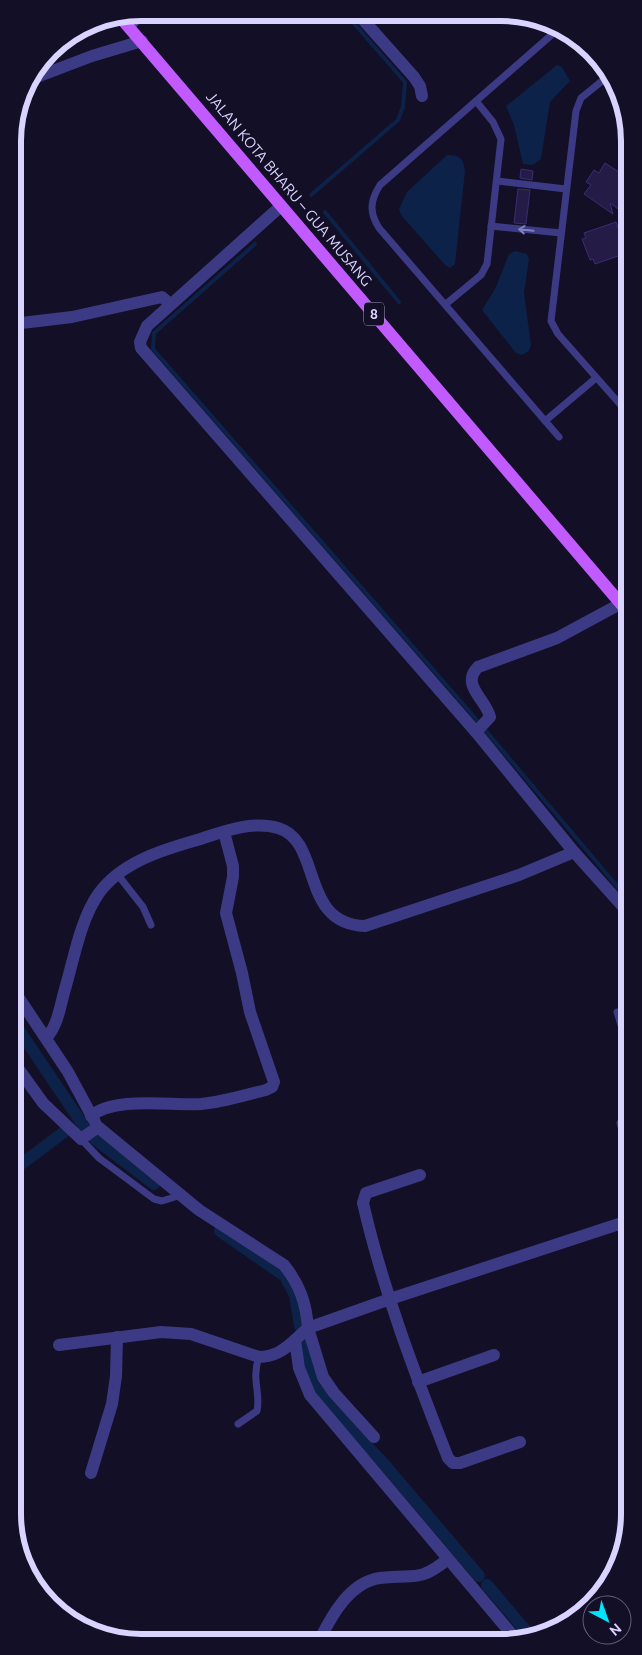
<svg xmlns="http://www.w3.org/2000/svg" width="642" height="1655" font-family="Ubuntu,sans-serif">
	<rect width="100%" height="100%" fill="#130f26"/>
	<g fill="#0c2248">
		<polygon points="557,65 562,67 570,81 550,102 541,159 533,165 523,164 514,125 506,106"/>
		<path d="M 447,155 C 460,155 463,158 465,171 L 455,264 L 450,268 L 445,265 L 401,215 L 399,209 L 407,192 Z"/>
		<polygon points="515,251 527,254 529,259 524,293 531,345 529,351 522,355 516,353 482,310 495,289 509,254"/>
	</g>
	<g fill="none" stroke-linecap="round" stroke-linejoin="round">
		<g stroke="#0c2248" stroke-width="4">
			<polyline points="311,195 398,120 403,107 405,82 346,14"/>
			<polyline points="325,212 399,302"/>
			<polyline points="255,244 154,333 153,349 470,712 627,898"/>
		</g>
		<g stroke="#0c2248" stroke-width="12">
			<polyline points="15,1024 83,1125"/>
			<polyline points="95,1139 154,1184"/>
			<polyline points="16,1168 64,1132"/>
			<polyline points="220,1231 285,1276 295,1295 300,1326"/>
			<polyline points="302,1341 308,1369 327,1403 383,1463 479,1576"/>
			<polyline points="487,1585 532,1638"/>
		</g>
	</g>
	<g fill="#241b47" stroke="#3b2d73">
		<polygon points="605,163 619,172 625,164 625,214 610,203 613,214 584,194 591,185 586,182 594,170 599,173"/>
		<polygon points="521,169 533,171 532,180 520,178"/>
		<polygon points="518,189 530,190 526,224 514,223"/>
		<polygon points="616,222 623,242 621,242 623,249 620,250 621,255 595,264 593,259 590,260 582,239 586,238 584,233"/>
	</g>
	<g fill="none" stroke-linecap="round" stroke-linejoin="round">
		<g stroke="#3d3a85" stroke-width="7">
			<polyline points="131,29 142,13"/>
			<path d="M 556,31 L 380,185 C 370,201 369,212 379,228 L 559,437"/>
			<polyline points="607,77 581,98 576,111 551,321 558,334 626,411"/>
			<polyline points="497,181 566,189"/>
			<polyline points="491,226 561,233"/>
			<polyline points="446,304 481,275 487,264 501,139 493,122 476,101"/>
			<polyline points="545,421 596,378"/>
			<polyline points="118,875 143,907 151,925"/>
			<polyline points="617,1012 628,1048"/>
			<polyline points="628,1113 620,1123 628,1151"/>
			<polyline points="81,1139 99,1158 154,1199 162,1201 181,1195"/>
			<path d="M 238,1424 L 257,1411 C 261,1393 251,1379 259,1357"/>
		</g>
		<g stroke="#3d3a85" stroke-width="12">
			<polyline points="358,14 414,77 420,86 422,96"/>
			<polyline points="29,80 92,56 142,41"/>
			<polyline points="281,206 147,326 140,342 141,348 476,732 574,852 627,911"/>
			<polyline points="13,324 72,317 162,297 170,304"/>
			<path d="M 476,732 L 490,717 C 486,699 460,685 478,667 L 557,638 L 620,604"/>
			<polyline points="15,992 68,1072 95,1122"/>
			<path d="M 46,1038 C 58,1026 60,1006 65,989 C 74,959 80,920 99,893 C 122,862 162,850 197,840 C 222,832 252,820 278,828 C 323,841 299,924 365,926 L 519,875 L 574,852"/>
			<path d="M 15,1064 L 43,1103 L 81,1139 L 98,1127 L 199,1210 L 284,1265 C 300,1285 306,1303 308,1328 L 295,1340 L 299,1368 L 310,1395 L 515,1638"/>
			<path d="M 91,1116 C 116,1096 170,1106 201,1104 C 223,1102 245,1095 266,1090 L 272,1087 L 274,1082 L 250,1012 L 242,973 L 226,913 L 233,877 L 233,866 L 224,832"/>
			<path d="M 420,1175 L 366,1193 L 363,1203 C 383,1290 415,1374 448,1458 L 453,1463 L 460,1463 L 520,1442"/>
			<path d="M 59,1345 L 161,1332 L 191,1334 L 259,1357 C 274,1357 284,1350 295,1340"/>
			<polyline points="418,1382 494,1355"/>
			<polyline points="374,1437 334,1393 323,1377 308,1328 390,1299 628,1221"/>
			<polyline points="91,1473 112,1404 116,1376 117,1337"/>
			<path d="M 320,1639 C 332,1615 350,1582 380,1578 C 415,1573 417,1584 448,1559"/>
		</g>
		<polyline stroke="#c25bff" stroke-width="12" points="120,17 627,611"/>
	</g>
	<defs><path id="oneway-shaft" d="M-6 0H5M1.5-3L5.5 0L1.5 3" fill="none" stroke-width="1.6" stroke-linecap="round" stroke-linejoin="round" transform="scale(1.25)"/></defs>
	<use stroke="#837fbc" href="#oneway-shaft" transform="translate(526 230) rotate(-174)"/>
	<g text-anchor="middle" stroke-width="4" stroke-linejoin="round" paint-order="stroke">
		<rect fill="#130f26" stroke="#9e99be" stroke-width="1" x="364" y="302.5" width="20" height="23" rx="4"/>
		<g font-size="14" font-weight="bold" fill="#d9d4ff">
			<text x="374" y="319">8</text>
		</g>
		<g font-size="15" fill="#d9d4ff" stroke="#130f26">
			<text transform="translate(289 189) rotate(50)" y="5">JALAN KOTA BHARU – GUA MUSANG</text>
		</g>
	</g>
	<path d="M0 0H642V1655H0ZM141 21H501A120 120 0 0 1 621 141V1514A120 120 0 0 1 501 1634H141A120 120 0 0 1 21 1514V141A120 120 0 0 1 141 21Z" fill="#130f26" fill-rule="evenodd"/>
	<path fill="none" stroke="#d9d4ff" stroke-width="6" d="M141 21H501A120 120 0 0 1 621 141V1514A120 120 0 0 1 501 1634H141A120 120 0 0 1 21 1514V141A120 120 0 0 1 141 21Z"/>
	<g transform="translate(607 1620) rotate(139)"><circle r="24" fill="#130f26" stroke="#625e7d"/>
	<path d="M0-4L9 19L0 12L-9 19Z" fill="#00e5ff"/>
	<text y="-8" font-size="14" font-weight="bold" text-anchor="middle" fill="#d9d4ff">N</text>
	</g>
</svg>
